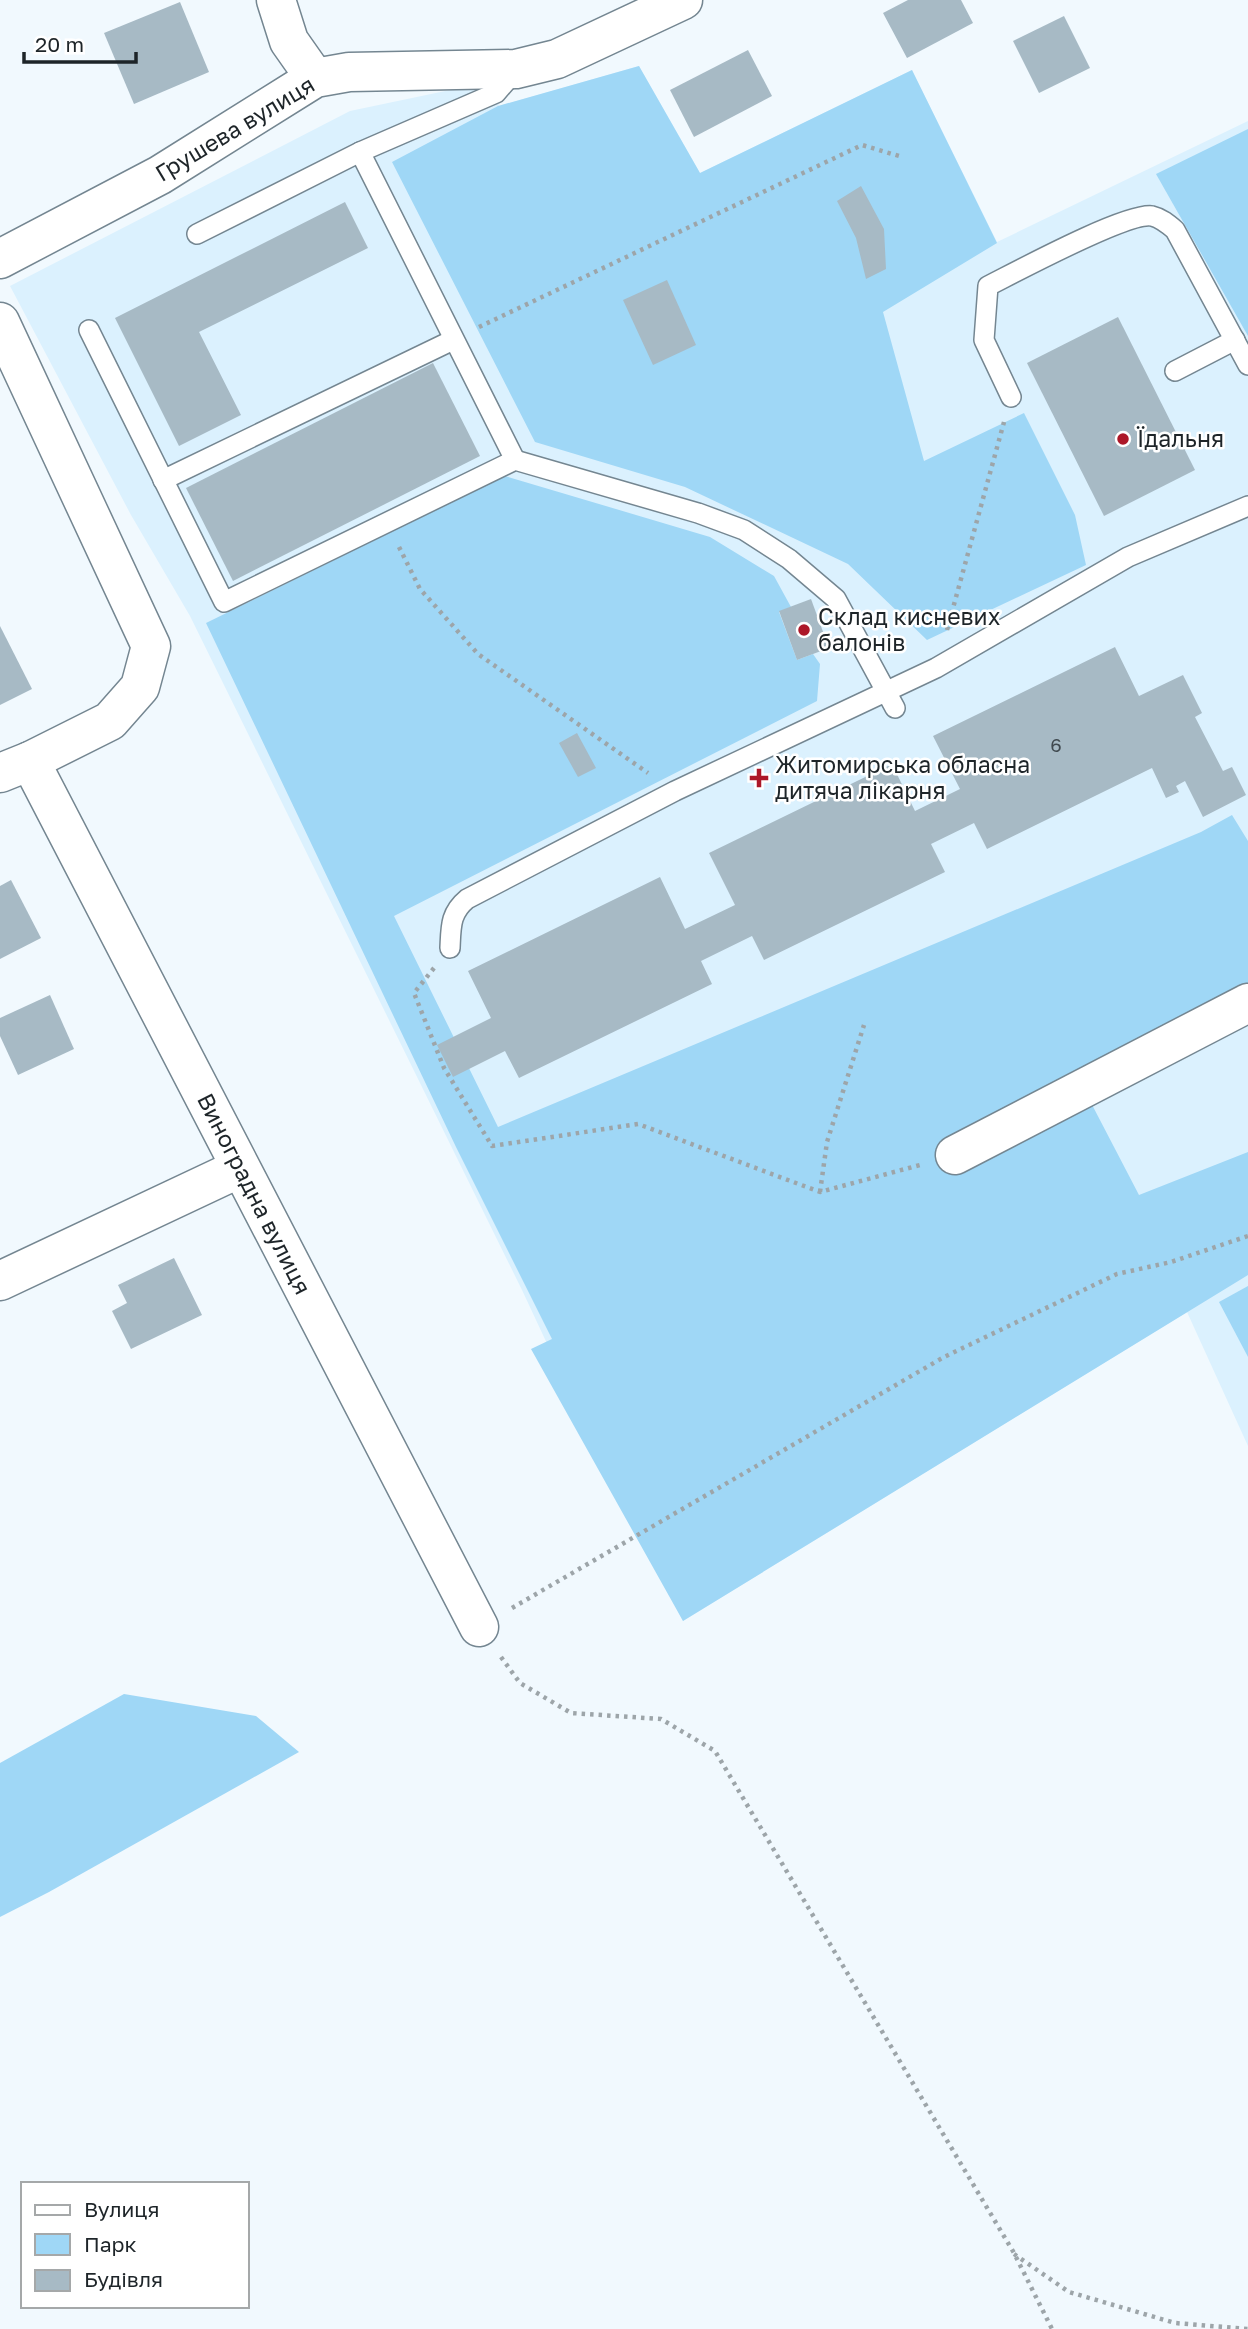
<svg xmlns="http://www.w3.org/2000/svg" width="1248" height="2329" font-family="'Golos Text',sans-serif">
	<rect width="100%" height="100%" fill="#f1f9fe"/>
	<polygon fill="#dbf1fe" points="639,66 700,173 912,70 997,242 1248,121 1248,1446 1187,1312 683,1621 606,1470 522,1290 190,616 131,515 10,286 350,111 493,81 499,106"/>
	<g fill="#9fd7f6">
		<polygon points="639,66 700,173 912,70 997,243 883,312 924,461 1024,413 1075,515 1086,565 927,640 848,564 685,487 535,442 392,162 498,106"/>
		<polygon points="1248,129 1248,336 1156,174"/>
		<polygon points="505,476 710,537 774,576 791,607 779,612 797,660 813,654 820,664 817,701 394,916 498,1127 1201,832 1232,815 1248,841 1248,986 1076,1074 1139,1195 1248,1152 1248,1275 683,1621 531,1349 552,1339 456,1147 206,623"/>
		<polygon points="1248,1286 1248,1357 1219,1302"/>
		<polygon points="124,1694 256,1716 299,1752 49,1892 0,1917 0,1763"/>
	</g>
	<g fill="#a7bac5">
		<polygon points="908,0 961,0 973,23 907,58 883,13"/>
		<polygon points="180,2 209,72 134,104 104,33"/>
		<polygon points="1064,16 1090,68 1039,93 1013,41"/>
		<polygon points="748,50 772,96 694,137 670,90"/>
		<polygon points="861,186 884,229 886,269 866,279 856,238 837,201"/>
		<polygon points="345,202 368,248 199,332 241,415 179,446 115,318"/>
		<polygon points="667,280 696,345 653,365 623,300"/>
		<polygon points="1118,317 1195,470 1104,516 1027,363"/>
		<polygon points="433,363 480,456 233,581 186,488"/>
		<polygon points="811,599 829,648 797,660 779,611"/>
		<polygon points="0,626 32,689 0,705"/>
		<polygon points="1115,647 1139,696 1183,675 1202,713 1195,717 1223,771 1232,767 1246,795 1203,817 1185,781 1176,786 1179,792 1166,798 1152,768 987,849 974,823 931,844 945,872 764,960 752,936 701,961 712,984 519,1078 505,1051 453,1077 437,1045 491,1018 468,971 660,877 685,929 735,905 709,853 892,764 915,811 960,789 933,736"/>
		<polygon points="577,733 596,768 578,777 559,743"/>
		<polygon points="11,880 41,938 0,959 0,886"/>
		<polygon points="50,995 74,1049 18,1075 0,1036 0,1018"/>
		<polygon points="174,1258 202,1315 131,1349 112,1311 127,1303 118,1285"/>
	</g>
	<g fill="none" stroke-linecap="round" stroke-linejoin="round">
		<defs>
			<g id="lane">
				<polyline points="360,152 515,460"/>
				<polyline points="197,234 360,152 496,93 515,71"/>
				<polyline points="89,330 224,602 515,460 698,513 744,530 789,559 836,599 895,708"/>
				<polyline points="1175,371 1235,340"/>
				<path d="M 1011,397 L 984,340 L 988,286 C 1016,272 1127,212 1152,216 C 1161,218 1168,224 1175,230 L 1248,365"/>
				<polyline points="163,480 453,340"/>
				<path d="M 450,948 C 451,927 450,913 467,899 L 675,791 L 936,668 L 1128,557 L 1248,506"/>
			</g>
			<g id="street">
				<polyline points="276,0 289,41 315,78"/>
				<polyline points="0,259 160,175 315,78 349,72 516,69 557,59 683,0"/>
				<polyline points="0,322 151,646 140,687 110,721 30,761 0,773"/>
				<polyline points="30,761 479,1627"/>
				<polyline points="955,1155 1248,1003"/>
				<polyline points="0,1281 240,1168"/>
			</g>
		</defs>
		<use href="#lane" stroke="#748691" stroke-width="22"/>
		<use href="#street" stroke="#748691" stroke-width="41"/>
		<g stroke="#9da5a9" stroke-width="4.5" stroke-dasharray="3.5 5" stroke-linecap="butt">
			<polyline points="479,327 862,145 899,156"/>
			<polyline points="399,547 420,589 478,654 648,773"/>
			<polyline points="947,630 1004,422"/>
			<polyline points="434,968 414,993 444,1068 492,1146 638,1124 820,1192 920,1165"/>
			<polyline points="820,1192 827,1142 864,1025"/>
			<polyline points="512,1608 944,1357 1117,1274 1171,1262 1248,1236"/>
			<polyline points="501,1657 520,1683 571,1713 661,1719 715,1751 1014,2253 1052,2329"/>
			<polyline points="1014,2254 1069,2292 1175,2323 1248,2329"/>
		</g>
		<use href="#lane" stroke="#fff" stroke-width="19"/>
		<use href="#street" stroke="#fff" stroke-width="38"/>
	</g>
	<g fill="#ac1728" stroke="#fff" stroke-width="2.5">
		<circle cx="1123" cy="439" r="7"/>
		<circle cx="804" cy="630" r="7"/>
		<path d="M755.5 767.5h7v7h7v7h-7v7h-7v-7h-7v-7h7z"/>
	</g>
	<g text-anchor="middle" stroke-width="5" stroke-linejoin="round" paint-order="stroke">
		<g font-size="19" fill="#404a50">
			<text x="1056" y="752">6</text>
		</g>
		<g font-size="23" fill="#1e2529" stroke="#fff">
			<text transform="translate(235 129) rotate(-31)" y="8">Грушева вулиця</text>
			<text transform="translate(254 1194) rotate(63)" y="8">Виноградна вулиця</text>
		</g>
		<g font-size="23" fill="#1e2529" stroke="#fff" text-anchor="start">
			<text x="1137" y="447">Їдальня</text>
			<text x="818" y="625">Склад кисневих<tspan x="818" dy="26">балонів</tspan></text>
			<text x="775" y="773">Житомирська обласна<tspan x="775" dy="26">дитяча лікарня</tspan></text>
		</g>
	</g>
	<rect x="21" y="2182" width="228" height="126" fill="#ffffff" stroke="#a5a8a9" stroke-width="2"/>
	<rect x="35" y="2205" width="35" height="10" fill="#ffffff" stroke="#a5a8a9" stroke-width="2"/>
	<text x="84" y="2217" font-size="21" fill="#1e2529">Вулиця</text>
	<rect x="35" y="2234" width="35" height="21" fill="#9fd7f6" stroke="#a5a8a9" stroke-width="2"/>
	<text x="84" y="2252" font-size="21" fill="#1e2529">Парк</text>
	<rect x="35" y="2270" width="35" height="21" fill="#a7bac5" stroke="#a5a8a9" stroke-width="2"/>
	<text x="84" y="2287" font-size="21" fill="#1e2529">Будівля</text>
	<path d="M24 52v10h112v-10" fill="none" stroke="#1e2529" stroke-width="3.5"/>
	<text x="35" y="52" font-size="21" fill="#1e2529" stroke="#ffffff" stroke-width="5" paint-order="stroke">20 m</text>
</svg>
